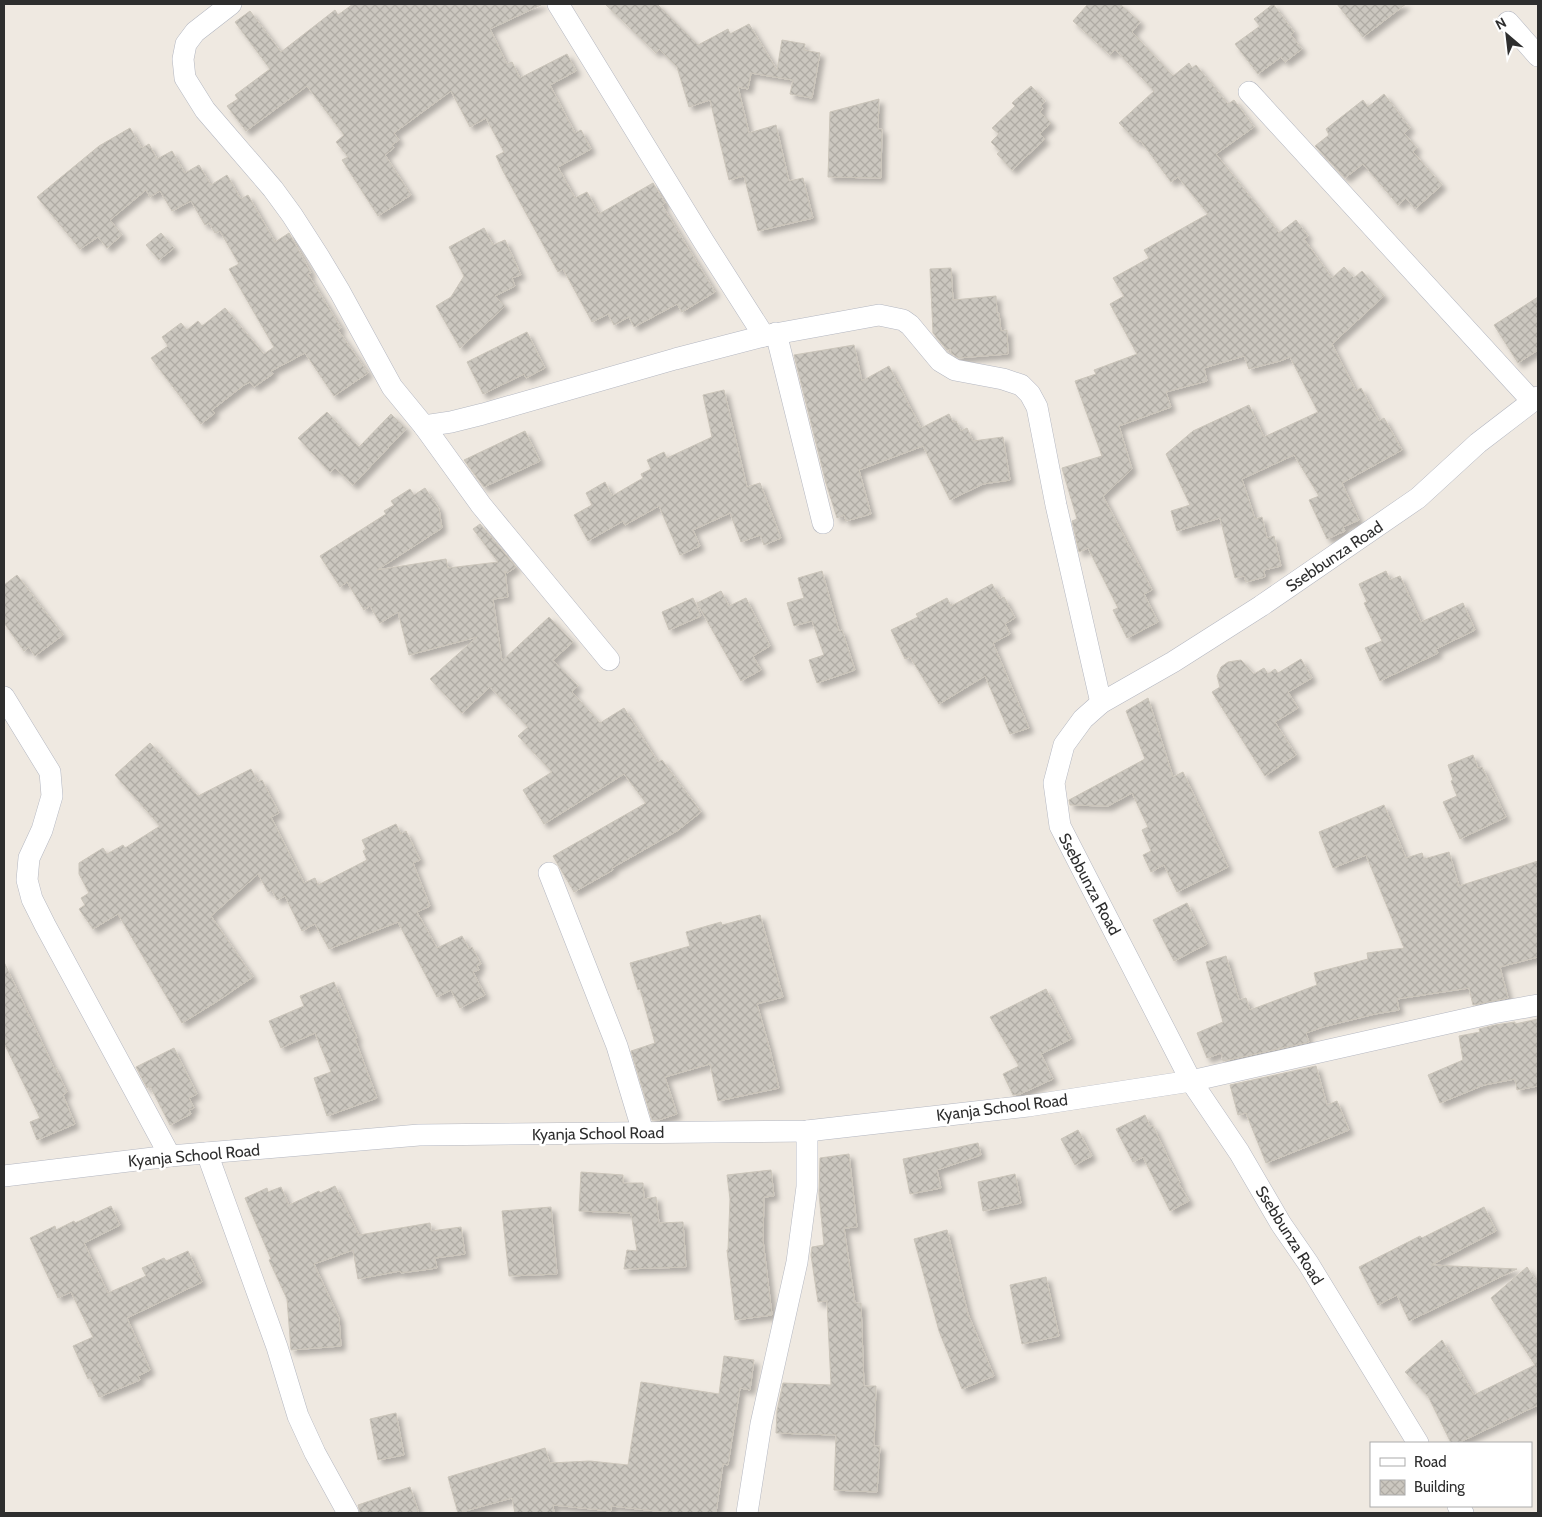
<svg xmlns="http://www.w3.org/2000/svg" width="1542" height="1517" font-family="Cabin,sans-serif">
	<defs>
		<pattern id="building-cross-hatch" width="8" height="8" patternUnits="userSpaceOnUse" patternTransform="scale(1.25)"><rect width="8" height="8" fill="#cbc7bf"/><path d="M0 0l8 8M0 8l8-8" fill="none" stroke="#afaba4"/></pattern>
		<filter id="shadow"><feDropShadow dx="4.5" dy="4.5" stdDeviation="2.5" flood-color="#0004"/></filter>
	</defs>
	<rect width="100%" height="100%" fill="#efe9e1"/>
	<g fill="url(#building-cross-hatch)" stroke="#cbc5ba" filter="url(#shadow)">
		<polygon points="353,4 543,4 490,29 507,64 512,62 520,78 567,54 576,71 550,85 575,133 581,130 591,149 558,167 575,198 587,192 599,214 653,183 665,203 662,205 715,292 682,312 677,304 634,327 629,317 614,325 608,314 592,322 563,269 558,272 503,171 496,156 504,152 486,118 470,127 451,91 394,133 399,140 392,145 394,148 385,155 411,195 378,216 342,160 348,157 336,142 344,135 307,86 246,131 227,106 238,99 235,95 270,69 235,22 250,11 281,52 335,10 338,15"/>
		<polygon points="605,4 657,4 698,45 728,29 730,34 749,24 777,70 782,40 805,44 804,50 820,53 812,98 790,94 793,80 751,73 748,89 738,87 749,133 776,125 789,181 803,178 813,218 758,231 744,176 729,180 710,100 689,107 677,67 659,49 656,53"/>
		<polygon points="1088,4 1120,4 1140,22 1132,32 1173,76 1189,63 1192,68 1196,65 1228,104 1234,100 1254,127 1216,154 1279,233 1296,220 1308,236 1304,239 1332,278 1344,267 1354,278 1362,271 1384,296 1332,344 1356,391 1361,388 1379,421 1384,418 1402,450 1342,483 1359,520 1343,527 1345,531 1327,539 1309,500 1319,496 1294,455 1242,479 1255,519 1262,517 1267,538 1274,536 1281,566 1264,570 1265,577 1246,582 1244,576 1235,578 1220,518 1177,531 1171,511 1190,505 1166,454 1193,431 1249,405 1264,437 1318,412 1290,357 1280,361 1249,369 1244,356 1204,368 1207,381 1166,392 1171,407 1119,426 1132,469 1103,496 1152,590 1144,594 1158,622 1127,638 1113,610 1118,608 1088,548 1079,552 1072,521 1077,519 1062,468 1102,456 1075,381 1096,374 1094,370 1137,354 1110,304 1124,296 1113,278 1149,258 1144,250 1208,214 1178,177 1171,182 1140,140 1138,143 1119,123 1154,91 1115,49 1110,55 1073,21"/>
		<polygon points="1273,4 1294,32 1291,35 1302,49 1285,62 1281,57 1258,74 1235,44 1260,26 1254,19"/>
		<polygon points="1337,4 1406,4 1363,37"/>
		<polygon points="1031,86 1045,101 1041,106 1043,108 1040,112 1051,123 1040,134 1045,139 1012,170 997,154 1000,151 991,142 999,134 992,128 1015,106 1012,103"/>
		<polygon points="1384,94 1410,128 1404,133 1417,148 1413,152 1442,185 1415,209 1406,198 1398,205 1363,164 1345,178 1315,146 1329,135 1326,129 1363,100 1368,107"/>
		<polygon points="879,99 878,129 882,129 881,178 828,177 830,112"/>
		<polygon points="130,128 142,148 149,144 157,159 172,151 185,173 199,165 211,185 227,175 241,199 248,195 275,242 289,233 311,273 308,274 341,328 338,330 368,373 334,396 305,353 271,371 273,374 254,387 250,382 244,385 212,410 215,413 201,424 151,358 168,346 162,337 181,323 187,330 198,321 202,326 225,308 264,354 274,347 229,269 239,264 220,231 215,233 209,223 205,225 191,201 172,211 160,191 150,197 146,190 110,220 122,235 107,248 98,237 80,249 37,197 99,146"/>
		<polygon points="484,228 493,245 505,240 521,275 512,278 515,286 495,296 505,306 460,348 436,306 451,297 464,276 449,247"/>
		<polygon points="161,233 174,248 159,260 146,245"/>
		<polygon points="951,268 953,300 996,296 997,313 999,313 1001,331 1007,330 1008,354 958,358 951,353 951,349 947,350 933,333 930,269"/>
		<polygon points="1538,297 1538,350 1518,363 1494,325"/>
		<polygon points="527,332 545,368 526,378 524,374 483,394 467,362"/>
		<polygon points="854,345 862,381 889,366 921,428 949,414 953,422 956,421 961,431 967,428 973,441 1003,437 1010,480 983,484 950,500 923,446 859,470 871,514 846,521 844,515 837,518 826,483 794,355"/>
		<polygon points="724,390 747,487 760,483 781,538 764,545 760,535 741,542 730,513 693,530 700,546 680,555 659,506 625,525 623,521 588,541 574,515 592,505 586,493 605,482 612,496 643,478 641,474 651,469 647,460 664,452 667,458 712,437 703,395"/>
		<polygon points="327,412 359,447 391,414 406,429 353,485 335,468 330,472 325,467 298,438"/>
		<polygon points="525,431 540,461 484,487 464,460"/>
		<polygon points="425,488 439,509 442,528 377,570 446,559 448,568 498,562 473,529 480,524 516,567 507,573 505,571 508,597 493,599 502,661 549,617 573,642 553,660 578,686 572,692 600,723 624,708 658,762 662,760 701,812 677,831 612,868 613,870 574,892 553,856 646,803 624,774 544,824 523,790 552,772 518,736 528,727 490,687 462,713 430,679 477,637 409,655 398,612 380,623 370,606 364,610 347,582 340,587 320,556 386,514 384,511 394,505 391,501 410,489 414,495"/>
		<polygon points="822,571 839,631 842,630 855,670 817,683 809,660 824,655 812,621 794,626 787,603 804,598 798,578"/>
		<polygon points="1386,571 1390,580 1400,576 1421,622 1463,603 1475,630 1436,649 1438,653 1380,681 1365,648 1382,641 1364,603 1367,602 1359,584"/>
		<polygon points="17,575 63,635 35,656 29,647 24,651 4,623 4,585"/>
		<polygon points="992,584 1000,599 1004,597 1015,618 1005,624 1010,634 993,643 1029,728 1010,734 985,676 939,704 910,657 905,659 891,630 918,617 916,614 947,598 951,606"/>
		<polygon points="721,591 729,606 746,598 770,646 753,656 761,670 741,681 697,603"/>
		<polygon points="693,598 701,616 669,630 662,612"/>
		<polygon points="1301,659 1312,678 1288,692 1298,708 1275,722 1296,755 1265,776 1212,692 1220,687 1217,676 1221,667 1228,662 1241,660 1254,674 1264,668 1268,674 1275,669 1278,673"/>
		<polygon points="1148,698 1173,777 1183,772 1228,867 1177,892 1164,865 1151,872 1143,855 1151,851 1142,830 1148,827 1132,793 1108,806 1070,805 1069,800 1145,759 1126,711"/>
		<polygon points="150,743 198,796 251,769 258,782 262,780 279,813 271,817 304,883 315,878 318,885 367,860 363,851 366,849 362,840 396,824 401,834 406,831 420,860 413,863 430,906 417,912 437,948 462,936 469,949 472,947 481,964 477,966 479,970 473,972 485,995 460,1008 451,990 437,997 398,922 329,949 315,924 302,931 285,896 277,900 272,890 268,892 258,874 211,916 253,977 216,1002 182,1023 118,914 93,929 79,909 85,905 81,898 89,893 79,874 79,863 103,848 107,854 123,845 125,848 160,826 115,775"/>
		<polygon points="1473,755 1478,768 1482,767 1506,817 1460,839 1443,802 1457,796 1451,781 1453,780 1448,765"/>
		<polygon points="1384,805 1406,858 1422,853 1424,859 1449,852 1459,886 1538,861 1538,957 1500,967 1508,998 1473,1005 1469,988 1397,999 1399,1010 1375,1014 1323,1027 1306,1033 1309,1042 1223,1061 1221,1053 1207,1058 1197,1033 1223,1022 1206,962 1226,956 1239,1000 1246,998 1250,1010 1317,985 1314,973 1368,959 1367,953 1404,948 1366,855 1333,868 1319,832"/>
		<polygon points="1187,903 1207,944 1174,961 1153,920"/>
		<polygon points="760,915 783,997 757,1004 770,1050 779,1088 718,1101 710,1064 665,1077 677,1114 659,1120 652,1120 631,1051 655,1043 640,989 638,990 630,963 690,946 686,932 721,922 722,925"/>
		<polygon points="4,962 54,1068 55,1067 67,1092 63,1095 75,1124 37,1140 30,1122 40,1118 4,1043"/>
		<polygon points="334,982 357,1038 355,1039 377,1098 327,1116 314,1078 331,1072 315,1033 281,1048 269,1021 304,1006 300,996"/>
		<polygon points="1046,989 1071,1039 1041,1054 1053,1079 1020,1094 1013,1095 1003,1074 1019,1066 990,1017"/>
		<polygon points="1538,1019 1538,1086 1517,1090 1515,1079 1484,1085 1440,1103 1428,1075 1463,1060 1459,1036 1480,1032 1479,1029 1495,1025 1515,1022 1515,1024"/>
		<polygon points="174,1048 197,1094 189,1098 194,1108 189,1110 191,1114 170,1125 150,1086 147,1088 136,1067"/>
		<polygon points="1316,1066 1327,1105 1337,1101 1349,1130 1266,1163 1246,1113 1238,1115 1230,1085"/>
		<polygon points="1145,1115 1150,1126 1153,1126 1180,1183 1179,1184 1189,1201 1170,1211 1143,1157 1133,1162 1116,1129"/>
		<polygon points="1078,1130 1092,1156 1075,1165 1061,1139"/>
		<polygon points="978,1143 981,1155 937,1170 941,1188 910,1194 903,1159"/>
		<polygon points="849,1154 857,1227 844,1228 855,1303 861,1303 864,1386 876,1386 874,1446 880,1446 877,1492 834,1490 836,1435 776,1433 777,1411 783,1383 831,1385 827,1301 818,1302 811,1255 812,1247 824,1245 819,1194 820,1158"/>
		<polygon points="771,1170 774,1196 764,1197 763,1240 772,1315 735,1320 727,1250 728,1250 730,1199 727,1175"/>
		<polygon points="581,1172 623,1175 623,1183 643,1183 644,1199 656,1197 659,1223 683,1222 686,1267 624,1269 627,1250 637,1251 631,1213 579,1211"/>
		<polygon points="1015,1174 1021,1203 983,1211 978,1182"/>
		<polygon points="335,1186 359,1235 430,1223 431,1231 461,1227 465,1254 435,1258 437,1268 401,1273 400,1271 358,1279 353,1250 314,1264 339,1318 341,1346 291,1350 287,1299 269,1260 271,1259 245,1198 267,1188 268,1192 281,1187 289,1205 319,1191 320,1193"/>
		<polygon points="111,1206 120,1225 84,1243 108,1293 146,1276 142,1268 164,1258 166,1261 188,1251 202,1282 127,1318 150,1370 138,1376 140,1380 99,1397 90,1377 88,1379 73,1346 93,1337 71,1292 58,1298 30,1238 55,1226 56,1230 74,1221 75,1223"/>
		<polygon points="551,1207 557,1274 509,1276 502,1211"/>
		<polygon points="1484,1207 1496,1231 1431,1265 1517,1269 1409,1321 1397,1295 1378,1305 1359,1267 1420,1236 1422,1238"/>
		<polygon points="947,1230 968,1314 994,1376 962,1389 939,1331 914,1239"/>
		<polygon points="1527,1267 1538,1284 1538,1405 1458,1443 1451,1443 1428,1396 1405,1372 1442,1340 1474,1395 1535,1365 1491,1298"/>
		<polygon points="1046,1277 1059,1336 1022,1344 1010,1285"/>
		<polygon points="724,1356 754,1360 750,1390 740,1388 728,1465 723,1464 716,1513 675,1513 611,1506 611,1511 553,1505 554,1513 515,1513 512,1498 458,1513 448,1477 545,1448 550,1463 590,1461 628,1465 641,1382 719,1394"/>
		<polygon points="396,1413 404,1455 378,1460 370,1419"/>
		<polygon points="410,1487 419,1513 360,1513 358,1505"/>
	</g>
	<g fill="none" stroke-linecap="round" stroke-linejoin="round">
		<defs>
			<g id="minor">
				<polyline points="231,4 195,32 186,44 183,59 185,78 205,110 273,189 292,215 319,257 340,292 392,387 424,426 451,422 483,414 675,359 764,336 879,315 903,320 910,325 940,361 955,370 1003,379 1021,385 1030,394 1037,407 1056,505 1101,703"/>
				<polyline points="558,4 704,242 764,336"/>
				<polyline points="1508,22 1538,56"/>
				<polyline points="1249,92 1532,401"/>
				<polyline points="776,333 823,523"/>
				<polyline points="424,426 481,505 609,660"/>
				<polyline points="4,697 50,772 52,796 42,830 29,858 27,880 32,899 45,925 170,1156"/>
				<polyline points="549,873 617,1046 643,1132"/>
				<polyline points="207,1153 277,1347 298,1416 315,1453 348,1513"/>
				<polyline points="4,1176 170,1156 419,1135 807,1131 1028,1106 1191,1081 1493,1013 1538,1005"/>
				<polyline points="1418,1443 1308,1263 1281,1224 1239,1152 1191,1081 1060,826 1054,783 1064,745 1083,719 1101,703 1173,662 1261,606 1418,498 1478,443 1538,397"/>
				<polyline points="1458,1506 1463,1513"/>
				<polyline points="747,1513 761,1424 797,1262 807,1187 807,1131"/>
			</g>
		</defs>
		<use href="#minor" stroke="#b4b7c1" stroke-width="22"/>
		<use href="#minor" stroke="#fff" stroke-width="21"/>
	</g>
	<g text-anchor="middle" stroke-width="5" stroke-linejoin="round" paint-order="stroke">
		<g font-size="16" fill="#2e2e2e" stroke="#fff">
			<text transform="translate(1334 556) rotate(-34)" y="6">Ssebbunza Road</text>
			<text transform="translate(1090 884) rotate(62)" y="6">Ssebbunza Road</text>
			<text transform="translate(1002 1107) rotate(-7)" y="6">Kyanja School Road</text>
			<text transform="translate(598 1133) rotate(-1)" y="6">Kyanja School Road</text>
			<text transform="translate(194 1155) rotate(-5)" y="6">Kyanja School Road</text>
			<text transform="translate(1290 1235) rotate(58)" y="6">Ssebbunza Road</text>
		</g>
	</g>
	<rect width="1542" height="1517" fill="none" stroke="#2e2e2e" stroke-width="10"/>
	<rect x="1370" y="1442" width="162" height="65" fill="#ffffff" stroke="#ababab"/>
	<rect x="1380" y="1458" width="25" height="8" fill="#ffffff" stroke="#ababab"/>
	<text x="1414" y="1467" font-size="15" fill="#2e2e2e">Road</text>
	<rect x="1380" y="1480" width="25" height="15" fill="url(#building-cross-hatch)" stroke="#ababab"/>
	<text x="1414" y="1492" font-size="15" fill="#2e2e2e">Building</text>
	<g transform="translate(1507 35) rotate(332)" stroke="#ffffff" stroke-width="4" paint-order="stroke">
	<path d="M0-4L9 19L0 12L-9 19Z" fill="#2e2e2e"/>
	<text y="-8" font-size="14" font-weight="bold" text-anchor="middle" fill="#2e2e2e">N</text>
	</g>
</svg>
